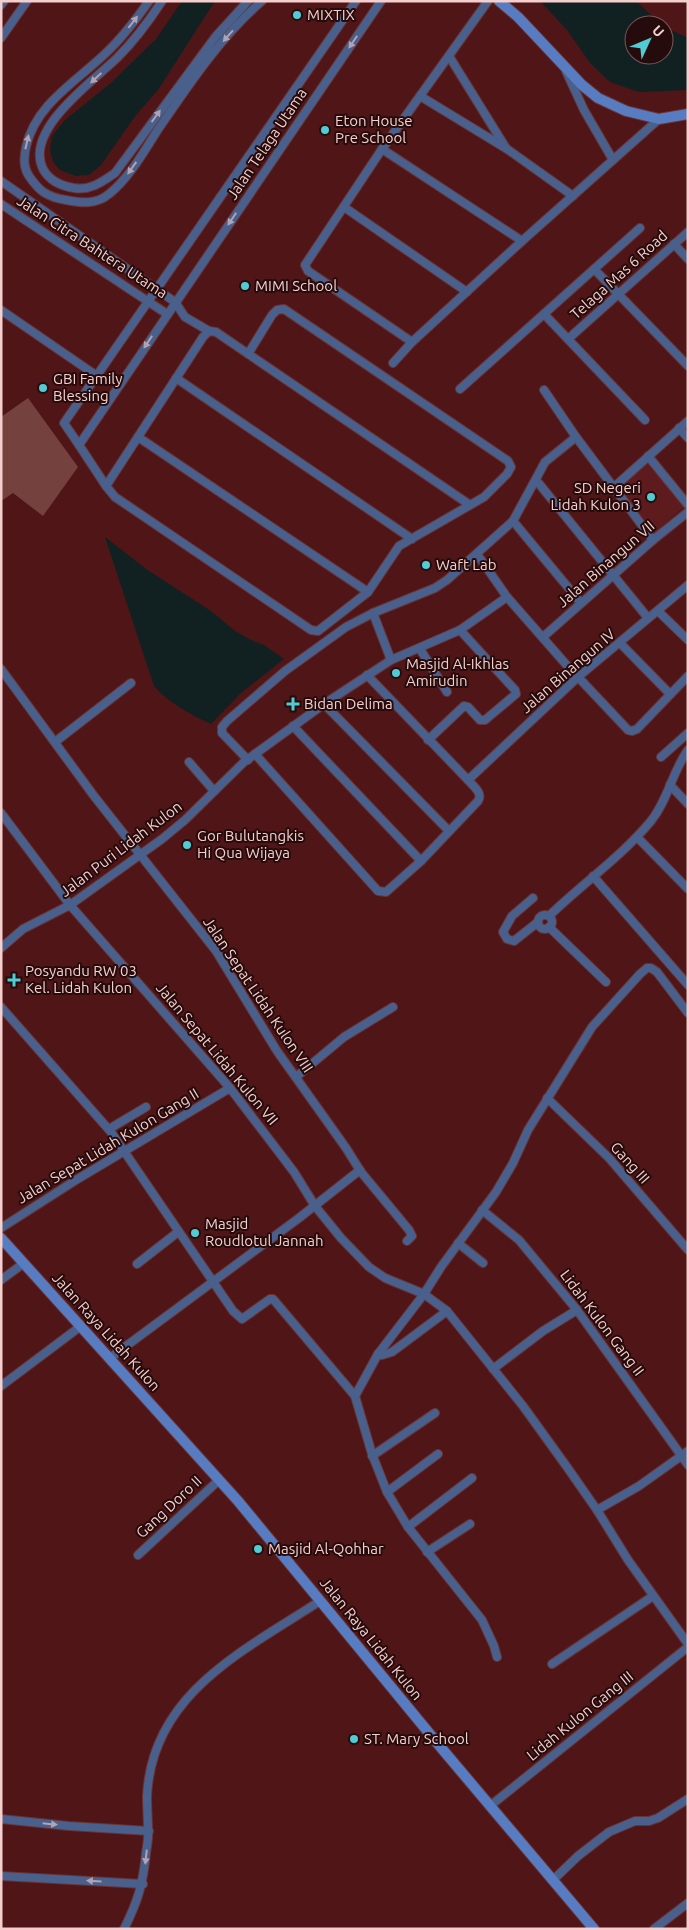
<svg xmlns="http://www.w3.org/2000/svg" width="689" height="1930" font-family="Ubuntu,sans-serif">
	<rect width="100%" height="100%" fill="#4f1517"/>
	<polygon fill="#5e1b1e" points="646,462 685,506 655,532 616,488"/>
	<polygon fill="#74413f" points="28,398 78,467 43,516 13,493 1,501 1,417"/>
	<g fill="#112122">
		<polygon points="182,1 215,1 158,90 136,115 101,165 89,175 76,176 60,170 53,162 50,149 52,136 65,120 112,82 156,39"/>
		<polygon points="540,1 636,1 662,25 634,25 634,55 664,55 664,27 688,38 688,90 639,92 610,82 590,63 567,30"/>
		<path d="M 105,537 L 146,569 L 211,611 L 235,631 L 251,640 L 264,645 L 284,659 L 241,693 L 211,724 C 190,714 170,704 154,686 Z"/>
	</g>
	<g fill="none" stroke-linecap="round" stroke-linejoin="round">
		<defs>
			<g id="street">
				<path d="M 149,1 C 137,18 125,34 111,48 C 80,80 36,102 26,147 C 24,158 23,167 29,176 C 39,191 47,197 66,200 C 81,203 96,205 109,194 C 129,178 143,153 157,131 C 188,86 220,37 262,1"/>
				<path d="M 162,1 C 149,21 134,41 117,58 C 92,82 24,130 43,169 C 49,180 61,186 74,188 C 90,191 102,182 115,173 L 216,36 L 248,1"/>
				<polyline points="356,1 64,423 79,445 381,1"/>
				<polyline points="1,5 4,1"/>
				<polyline points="1,38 27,1"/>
				<polyline points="449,56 506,148"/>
				<polyline points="566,71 584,110 613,160"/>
				<polyline points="420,96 507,149 573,196"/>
				<polyline points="382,149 522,241"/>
				<polyline points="1,181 175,302 185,317 209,331"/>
				<polyline points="1,204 167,314"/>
				<polyline points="344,207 467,292"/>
				<polyline points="674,244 688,259"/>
				<polyline points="594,269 688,366"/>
				<polyline points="1,310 97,376"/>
				<polyline points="544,314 645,420"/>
				<polyline points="568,339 688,232"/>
				<polyline points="412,342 308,271 305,265 382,149 488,1"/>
				<polyline points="248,354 272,315 277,310 284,309 508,461 511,467 507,474 484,497 399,546 368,592 318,631 311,630 115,497 106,486 203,337 209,331 216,332 470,505"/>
				<polyline points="393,363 412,342 522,241 659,119"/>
				<polyline points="176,378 412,539"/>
				<polyline points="460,389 640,228"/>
				<polyline points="544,390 576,437 653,540"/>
				<polyline points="679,428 688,438"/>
				<polyline points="138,437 368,592"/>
				<polyline points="79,445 106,486"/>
				<polyline points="648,456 688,505"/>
				<polyline points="536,480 648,618"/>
				<polyline points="613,488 688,421"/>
				<polyline points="513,521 581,603"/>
				<polyline points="477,554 507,597 571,670"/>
				<polyline points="658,611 688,640"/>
				<polyline points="373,613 391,660"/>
				<polyline points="543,637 653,540 688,512"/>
				<polyline points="620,643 670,694"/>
				<polyline points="420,649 447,692"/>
				<polyline points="1,669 94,796 216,951 277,1051 346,1148 361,1172 409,1230 412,1236 407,1241"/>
				<polyline points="578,677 628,730 632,731 637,729 688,676"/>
				<polyline points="324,704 449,831"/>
				<polyline points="293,726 421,861"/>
				<polyline points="428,740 464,706 468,707 480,720 485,720 516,694 515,690 460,630"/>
				<polyline points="55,742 131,683"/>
				<path d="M 255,754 L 378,891 L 386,892 L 421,861 L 478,801 C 483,793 474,787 468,780 L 367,675"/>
				<polyline points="661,757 688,733"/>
				<polyline points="248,760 222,733 222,727 227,721 285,671 346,627 373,613 435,588 447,580 513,521 545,462 576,437"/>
				<polyline points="189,762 214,791"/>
				<polyline points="468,780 578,677 688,585"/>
				<polyline points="670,785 688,804"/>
				<polyline points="1,813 70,905 230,1088 294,1172 315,1206 341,1238 369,1267 385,1278 424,1294 447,1311 523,1406 567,1467 597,1510 628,1560 688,1644"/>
				<polyline points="637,837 688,889"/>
				<polyline points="593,876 688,985"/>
				<polyline points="533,898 512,916 503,932 507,939 514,941 538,922"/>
				<circle cx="545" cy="922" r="7"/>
				<path d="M 549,916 C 582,884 621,857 651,821 C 668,800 672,772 688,750"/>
				<polyline points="549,927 606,982"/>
				<polyline points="1,948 23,929 70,905 162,839 185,820 244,762 324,704 391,660 460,630 507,597"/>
				<polyline points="1,1007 111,1132 233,1311 242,1319 270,1299 273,1299 355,1396 372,1454 387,1492 408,1527 482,1620 494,1646 497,1657"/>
				<polyline points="296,1077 344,1037 393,1007"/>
				<polyline points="547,1098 609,1158 688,1250"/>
				<polyline points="109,1129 146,1107"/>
				<polyline points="482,1210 519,1240 577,1310 688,1465"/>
				<polyline points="1,1228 76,1180 230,1088"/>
				<polyline points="458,1243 483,1263"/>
				<polyline points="137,1264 178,1232"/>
				<polyline points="1,1280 24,1263"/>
				<polyline points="378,1354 382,1355 392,1352 447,1311"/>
				<polyline points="110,1358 299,1218 360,1170"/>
				<polyline points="493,1369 543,1331 577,1310"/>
				<polyline points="1,1386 81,1326"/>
				<polyline points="355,1396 378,1354 424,1294 441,1267 496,1192 513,1163 528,1130 592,1027 640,974 647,968 651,968 657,972 688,1013"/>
				<polyline points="372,1456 435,1413"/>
				<polyline points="387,1492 438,1454"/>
				<polyline points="597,1510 639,1486 688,1451"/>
				<polyline points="408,1527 472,1478"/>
				<polyline points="427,1552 470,1524"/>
				<polyline points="138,1555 219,1480"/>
				<polyline points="552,1664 653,1596"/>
				<polyline points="490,1806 688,1647"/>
				<polyline points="1,1819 69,1826 149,1831"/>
				<polyline points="1,1876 143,1884"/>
				<polyline points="553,1880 578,1856 609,1832 635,1821 649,1821 658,1818 688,1799"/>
				<path d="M 124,1929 C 138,1901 143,1884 146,1853 C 147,1845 149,1838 148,1830 C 148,1819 147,1808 147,1796 C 152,1693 245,1650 320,1601"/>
				<polyline points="654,1929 688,1903"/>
			</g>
			<g id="secondary">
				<polyline points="499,1 518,17 582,85 598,98 626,111 659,119 688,114"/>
				<polyline points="1,1238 238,1501 443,1750 594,1929"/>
			</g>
		</defs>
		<use href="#street" stroke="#6a3334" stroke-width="10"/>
		<use href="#secondary" stroke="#6a3334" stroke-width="12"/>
		<use href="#street" stroke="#48608b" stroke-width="8"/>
		<use href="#secondary" stroke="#577cc1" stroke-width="10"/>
	</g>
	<defs><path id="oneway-solid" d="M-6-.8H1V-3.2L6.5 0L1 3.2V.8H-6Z" transform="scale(1.25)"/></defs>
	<g fill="#b0a3b3">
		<use href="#oneway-solid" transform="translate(133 22) rotate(-52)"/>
		<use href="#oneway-solid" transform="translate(228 36) rotate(131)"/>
		<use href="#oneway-solid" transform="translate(353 42) rotate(124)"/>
		<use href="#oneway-solid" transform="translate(96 78) rotate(137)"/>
		<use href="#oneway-solid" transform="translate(156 116) rotate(-54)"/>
		<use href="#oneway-solid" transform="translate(27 142) rotate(-77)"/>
		<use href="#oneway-solid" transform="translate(132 168) rotate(125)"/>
		<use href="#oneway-solid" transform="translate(232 219) rotate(124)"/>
		<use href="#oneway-solid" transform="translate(148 342) rotate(124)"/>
		<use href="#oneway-solid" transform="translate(50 1824) rotate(6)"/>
		<use href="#oneway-solid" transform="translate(146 1857) rotate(96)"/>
		<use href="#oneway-solid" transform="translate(94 1881) rotate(-177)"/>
	</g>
	<g fill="#51ccd5" stroke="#250b0b" stroke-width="2">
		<circle cx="297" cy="15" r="5"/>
		<circle cx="325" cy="130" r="5"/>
		<circle cx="245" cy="286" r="5"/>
		<circle cx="43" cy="388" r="5"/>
		<circle cx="651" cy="497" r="5"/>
		<circle cx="426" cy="565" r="5"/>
		<circle cx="396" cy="673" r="5"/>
		<path d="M290.5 696.5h5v5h5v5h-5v5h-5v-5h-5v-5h5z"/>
		<circle cx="187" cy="845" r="5"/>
		<path d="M11.5 972.5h5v5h5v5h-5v5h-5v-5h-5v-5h5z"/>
		<circle cx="195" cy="1233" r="5"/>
		<circle cx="258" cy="1549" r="5"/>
		<circle cx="354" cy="1739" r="5"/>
	</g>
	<g text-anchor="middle" stroke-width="4" stroke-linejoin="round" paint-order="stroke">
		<g font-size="15" fill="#f5cfcd" stroke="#250b0b" text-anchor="start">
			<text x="307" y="20">MIXTIX</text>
			<text x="335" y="126">Eton House<tspan x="335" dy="17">Pre School</tspan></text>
			<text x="255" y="291">MIMI School</text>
			<text x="53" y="384">GBI Family<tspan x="53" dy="17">Blessing</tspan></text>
			<text x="641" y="493" text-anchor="end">SD Negeri<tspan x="641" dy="17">Lidah Kulon 3</tspan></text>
			<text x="436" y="570">Waft Lab</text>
			<text x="406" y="669">Masjid Al-Ikhlas<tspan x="406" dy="17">Amirudin</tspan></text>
			<text x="304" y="709">Bidan Delima</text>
			<text x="197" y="841">Gor Bulutangkis<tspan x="197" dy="17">Hi Qua Wijaya</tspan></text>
			<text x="25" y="976">Posyandu RW 03<tspan x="25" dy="17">Kel. Lidah Kulon</tspan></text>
			<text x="205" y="1229">Masjid<tspan x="205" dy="17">Roudlotul Jannah</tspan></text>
			<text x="268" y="1554">Masjid Al-Qohhar</text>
			<text x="364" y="1744">ST. Mary School</text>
		</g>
		<g font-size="15" fill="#f5cfcd" stroke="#250b0b">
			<text transform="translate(267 144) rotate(-56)" y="5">Jalan Telaga Utama</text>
			<text transform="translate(92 247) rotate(33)" y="5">Jalan Citra Bahtera Utama</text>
			<text transform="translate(619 275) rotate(-42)" y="5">Telaga Mas 6 Road</text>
			<text transform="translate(606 564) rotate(-41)" y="5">Jalan Binangun VII</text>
			<text transform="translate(568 671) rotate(-41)" y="5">Jalan Binangun IV</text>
			<text transform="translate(121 849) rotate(-37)" y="5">Jalan Puri Lidah Kulon</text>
			<text transform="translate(258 995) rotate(56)" y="5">Jalan Sepat Lidah Kulon VIII</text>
			<text transform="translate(217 1054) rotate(50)" y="5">Jalan Sepat Lidah Kulon VII</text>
			<text transform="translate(108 1146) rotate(-31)" y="5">Jalan Sepat Lidah Kulon Gang II</text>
			<text transform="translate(630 1163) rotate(48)" y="5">Gang III</text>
			<text transform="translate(602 1323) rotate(53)" y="5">Lidah Kulon Gang II</text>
			<text transform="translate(106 1332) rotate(48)" y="5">Jalan Raya Lidah Kulon</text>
			<text transform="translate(169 1507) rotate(-43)" y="5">Gang Doro II</text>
			<text transform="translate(371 1639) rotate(51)" y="5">Jalan Raya Lidah Kulon</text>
			<text transform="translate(580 1716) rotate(-39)" y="5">Lidah Kulon Gang III</text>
		</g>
	</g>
	<rect width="689" height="1930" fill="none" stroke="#f5cfcd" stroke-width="5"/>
	<g transform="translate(649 40) rotate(46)"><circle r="24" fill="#250b0b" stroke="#785959"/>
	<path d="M0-4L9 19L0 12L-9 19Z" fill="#51ccd5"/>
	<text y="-8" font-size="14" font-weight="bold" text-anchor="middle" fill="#f5cfcd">U</text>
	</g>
</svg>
